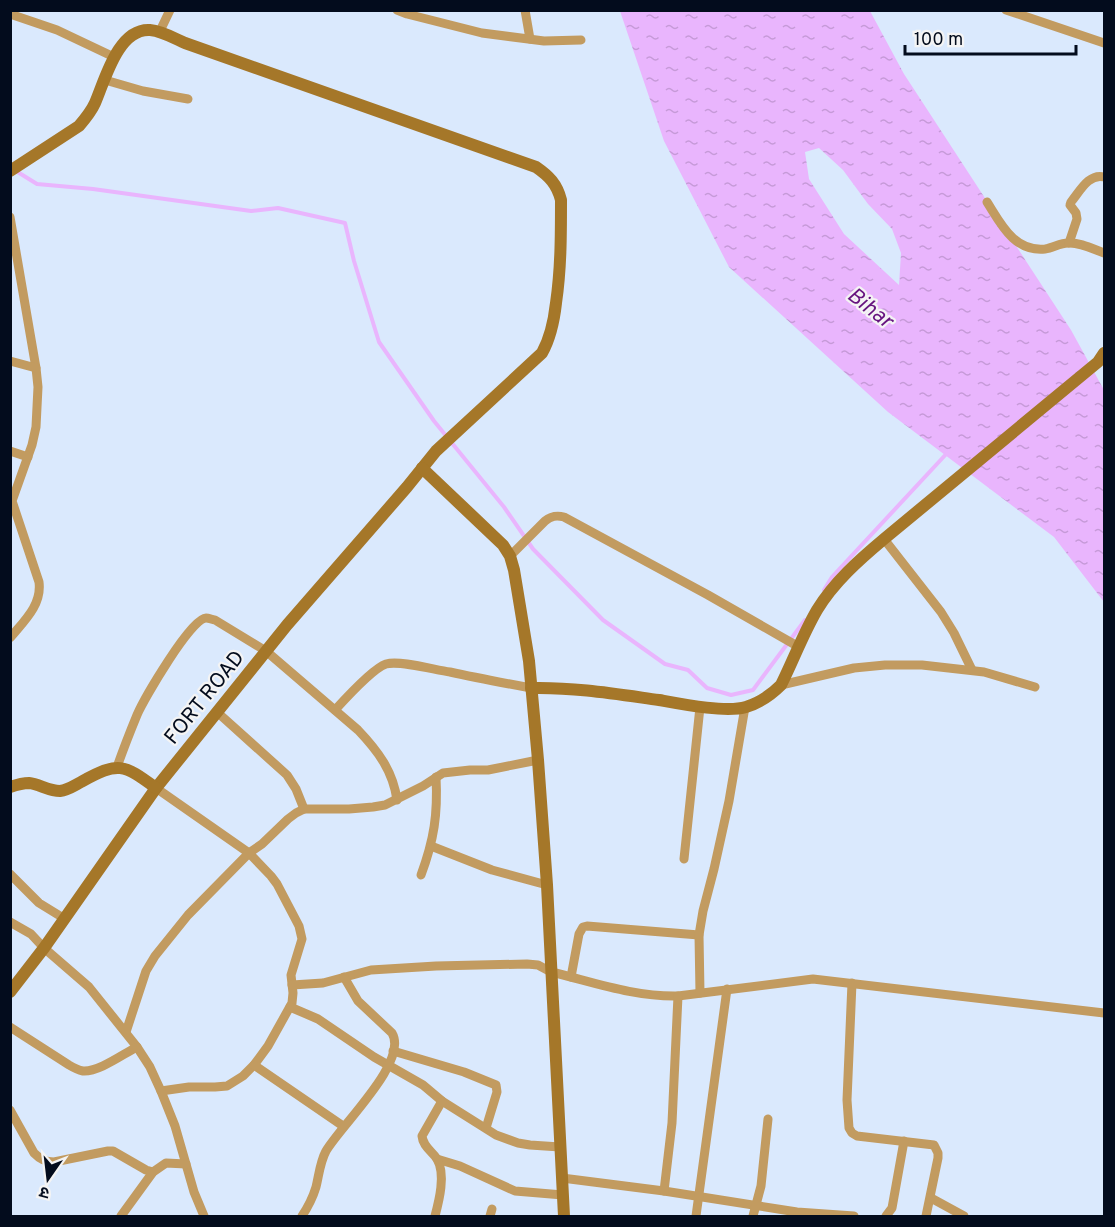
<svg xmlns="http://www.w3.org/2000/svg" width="1115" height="1227" font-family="Overpass,'Noto Sans Devanagari',sans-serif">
	<defs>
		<pattern id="water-ripples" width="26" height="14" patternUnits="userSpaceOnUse" patternTransform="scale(1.5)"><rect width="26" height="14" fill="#e9b5fd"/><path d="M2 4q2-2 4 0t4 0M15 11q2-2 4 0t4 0" fill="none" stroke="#c69ad8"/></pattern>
	</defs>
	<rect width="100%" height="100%" fill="#dae9fd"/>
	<path fill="url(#water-ripples)" fill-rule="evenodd" d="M 620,11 L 870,11 L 904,74 L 1071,330 L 1104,390 L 1104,602 L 1054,537 L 888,412 L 729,267 L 664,141 ZM 819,148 L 843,170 L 868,204 L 892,229 L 901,253 L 899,285 L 844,234 L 809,179 L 805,152 Z"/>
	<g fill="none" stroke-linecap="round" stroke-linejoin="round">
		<g stroke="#e9b5fd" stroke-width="4">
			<polyline points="16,171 37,184 93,189 251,211 278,208 345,223 354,261 379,342 434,421 504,507 533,549 603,620 665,664 688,670 707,688 731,695 753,690 805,620"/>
			<polyline points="824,590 832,577 949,451"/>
		</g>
		<g stroke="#c29b60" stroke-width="9">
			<polyline points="397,10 407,14 482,33 544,41 581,40"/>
			<polyline points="525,10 530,39"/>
			<polyline points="1006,10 1104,43"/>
			<polyline points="10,14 57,30 114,57"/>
			<polyline points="160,31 170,10"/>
			<polyline points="105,80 143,91 188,99"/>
			<path d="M 987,202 C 1001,224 1014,252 1045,249 C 1053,248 1060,243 1068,243 C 1080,242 1093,249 1104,253"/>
			<path d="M 10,217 L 36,368 L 38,387 L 36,427 L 32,445 L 12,501 L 39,582 C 42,605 24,621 10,638"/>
			<path d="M 1069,243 L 1077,219 L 1076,213 L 1070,205 L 1071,202 C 1080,191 1089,173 1104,177"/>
			<polyline points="10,361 36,368"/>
			<polyline points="10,451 28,457"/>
			<polyline points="884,539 941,612 954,633 972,670"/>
			<path d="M 510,556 L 545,521 C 551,516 556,515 564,517 L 708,595 L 799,647"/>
			<polyline points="781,685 854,668 885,665 922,665 984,672 1035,687"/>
			<path d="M 335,710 C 345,699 374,668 386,664 C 400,660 435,670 450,672 C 477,678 504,683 531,688"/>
			<polyline points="217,712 287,775 296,789 304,809"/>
			<path d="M 117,767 C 123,750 130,732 137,715 C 144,699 191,618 206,618 C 208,618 214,620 215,620 L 266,651 L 358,730 C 378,751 393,771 397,800"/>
			<polyline points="156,788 249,853 271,876 277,884 299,926 302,939 291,975 293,993 292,1003 268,1046 254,1065 243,1076 227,1086 215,1087 189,1087 161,1091"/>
			<polyline points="431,846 492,870 547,885"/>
			<polyline points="684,859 700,707"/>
			<polyline points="10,874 39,903 65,919"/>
			<path d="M 421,875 C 434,840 438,814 436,777"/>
			<polyline points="10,922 31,934 44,948 89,987 137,1047 150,1067 161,1091 175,1126 194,1192 204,1216"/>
			<polyline points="571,977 579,934 583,927 587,926 699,935"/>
			<polyline points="852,983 847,1100 849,1128 852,1133 857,1136 934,1145 938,1153 938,1158 926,1216"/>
			<path d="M 292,985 L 323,983 L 371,970 L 436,966 L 527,964 L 538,965 L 551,972 C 593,982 635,997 678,996 L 813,979 L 1104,1013"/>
			<polyline points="700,993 699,935 703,911 714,869 729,801 745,707"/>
			<polyline points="290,1007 318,1019 374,1057 423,1085 442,1101 496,1135 518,1143 530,1145 560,1147"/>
			<path d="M 10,1027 L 69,1065 C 74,1068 78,1070 83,1071 C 99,1072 123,1054 137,1047"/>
			<polyline points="126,1032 146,971 155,956 188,915 249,853 262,844 288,819 296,813 304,809 349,809 373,807 385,805 423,786 443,773 470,770 488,770 538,760"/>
			<polyline points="393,1051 464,1072 496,1085 497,1092 486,1128"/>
			<polyline points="254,1065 343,1126"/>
			<path d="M 10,1110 L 34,1153 C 40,1159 45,1162 54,1162 L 108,1151 L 113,1151 L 146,1170 L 153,1172"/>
			<polyline points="437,1159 460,1166 515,1191 563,1195"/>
			<polyline points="562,1178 664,1191 797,1212 854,1216"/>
			<polyline points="664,1191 672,1123 678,996"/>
			<polyline points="931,1198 964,1216"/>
			<polyline points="121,1216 153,1172 166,1163 186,1164"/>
			<path d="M 302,1216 C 308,1207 313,1197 316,1187 C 319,1175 320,1162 326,1151 C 341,1125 409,1062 392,1033 L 358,1001 L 344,977"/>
			<path d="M 435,1216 C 439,1201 446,1174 437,1159 C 432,1151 423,1147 422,1136 L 442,1101"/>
			<polyline points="490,1216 492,1209"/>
			<polyline points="696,1216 727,989"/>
			<polyline points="753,1216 761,1186 768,1119"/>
			<polyline points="886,1216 892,1208 904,1141"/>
		</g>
		<g stroke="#a57729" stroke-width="12">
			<path d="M 10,171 L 79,126 C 85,119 91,112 95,103 C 105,80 118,28 150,30 C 162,31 174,38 185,43 L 536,167 C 549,176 557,184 561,200 C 561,235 561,269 556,303 C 554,321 551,337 542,353 L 436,451 L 407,487 L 287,625 L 156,788 L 44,948 L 10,992"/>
			<polyline points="422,468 503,545 510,556 514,570 529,661 538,760 547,885 564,1216"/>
			<path d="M 531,688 C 575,687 616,694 659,700 C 681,704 726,713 746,707 C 759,703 771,695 781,685 C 793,661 803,634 817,610 C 834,582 859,560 884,539 L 1098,362 L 1104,353"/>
			<path d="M 10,787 C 16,785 22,783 29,783 C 39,784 49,791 60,791 C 68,790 75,785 81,782 C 119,761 123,764 156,788"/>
		</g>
	</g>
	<g text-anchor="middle" stroke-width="4.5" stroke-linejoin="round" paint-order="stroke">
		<g font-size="21" fill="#030c1d" stroke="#f4f4f4">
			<text transform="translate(204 697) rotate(-51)" y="7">FORT ROAD</text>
		</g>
		<g font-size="22" font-style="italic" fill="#66147f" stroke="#f4f4f4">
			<text transform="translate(871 307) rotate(38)" y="8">Bihar</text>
		</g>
	</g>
	<rect width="1115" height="1227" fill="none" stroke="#030c1d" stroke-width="24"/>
	<g transform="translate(48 1179) rotate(194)" stroke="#f4f4f4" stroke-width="4.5" paint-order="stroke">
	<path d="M0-4.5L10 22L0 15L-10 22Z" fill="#030c1d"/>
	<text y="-9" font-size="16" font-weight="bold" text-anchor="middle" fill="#030c1d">उ</text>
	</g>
	<path d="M905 45v9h171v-9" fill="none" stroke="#030c1d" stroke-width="3"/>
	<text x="914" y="45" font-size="18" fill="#030c1d" stroke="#f4f4f4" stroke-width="4.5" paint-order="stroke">100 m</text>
</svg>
